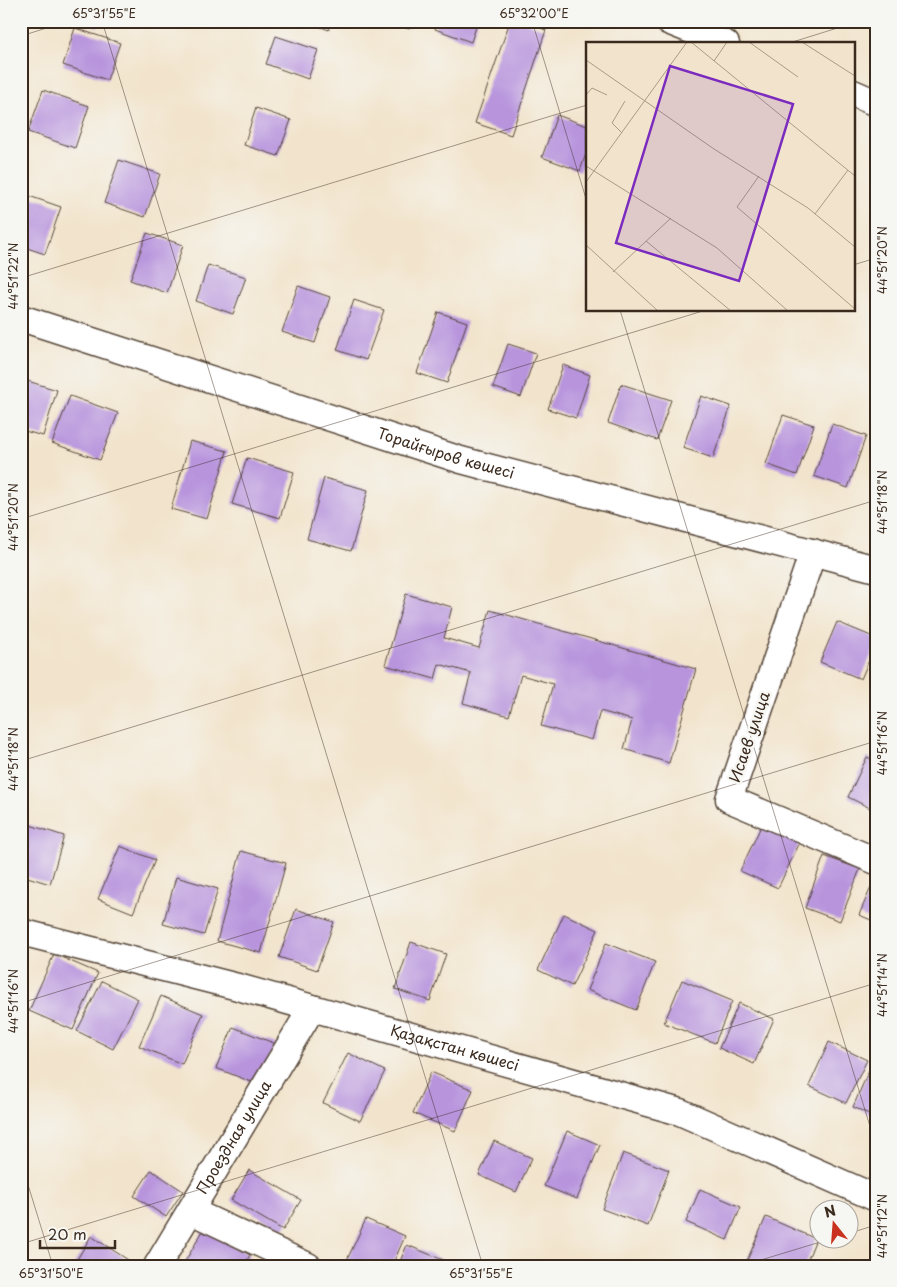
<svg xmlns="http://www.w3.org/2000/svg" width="897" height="1287" font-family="'Playpen Sans',sans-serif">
	<rect width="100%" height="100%" fill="#f6f6f2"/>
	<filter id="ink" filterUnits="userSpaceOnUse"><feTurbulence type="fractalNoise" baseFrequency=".02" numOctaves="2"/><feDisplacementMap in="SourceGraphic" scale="10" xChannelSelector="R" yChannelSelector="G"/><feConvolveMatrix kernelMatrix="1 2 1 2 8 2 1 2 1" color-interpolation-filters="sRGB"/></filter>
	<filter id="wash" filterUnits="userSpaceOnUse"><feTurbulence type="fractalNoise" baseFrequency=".0096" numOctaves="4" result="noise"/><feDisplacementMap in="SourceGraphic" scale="20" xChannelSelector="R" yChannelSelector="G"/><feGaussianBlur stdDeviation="1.12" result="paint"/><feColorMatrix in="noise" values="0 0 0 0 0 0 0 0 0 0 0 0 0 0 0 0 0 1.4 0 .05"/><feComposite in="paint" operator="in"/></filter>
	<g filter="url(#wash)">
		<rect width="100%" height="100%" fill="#f2e4cc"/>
		<g id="blocks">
			<g fill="#b894dd">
				<polygon points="84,21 100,21 98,27"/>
				<polygon points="305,21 331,21 329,30"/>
				<polygon points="386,21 411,21 409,29"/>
				<polygon points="438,21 478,21 471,42 435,29"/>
				<polygon points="510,21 521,21 546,30 511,135 475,123"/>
				<polygon points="859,21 876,21 876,27 859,22"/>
				<polygon points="75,28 120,43 107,80 63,65"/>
				<polygon points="276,36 318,50 308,79 266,64"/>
				<polygon points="43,90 89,106 75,148 28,132"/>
				<polygon points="256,108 291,120 278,156 244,145"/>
				<polygon points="557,115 587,126 587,151 580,171 542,157"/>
				<polygon points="119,160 160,174 145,217 104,203"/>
				<polygon points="29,196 61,207 45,254 21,246 21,218"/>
				<polygon points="147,233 183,245 167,293 130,280"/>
				<polygon points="208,265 246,277 233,314 196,301"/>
				<polygon points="298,286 330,297 315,343 282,332"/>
				<polygon points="354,300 384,310 366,360 337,350"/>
				<polygon points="438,312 467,322 447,383 417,373"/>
				<polygon points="508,344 536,353 521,397 493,387"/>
				<polygon points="563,365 590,375 576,418 548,409"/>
				<polygon points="21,379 57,390 43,436 21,430"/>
				<polygon points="621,384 671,400 657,440 608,423"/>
				<polygon points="70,396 118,413 100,460 52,443"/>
				<polygon points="701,396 731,406 713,458 683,448"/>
				<polygon points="783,415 814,425 797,475 766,464"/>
				<polygon points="832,424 866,436 848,488 814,476"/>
				<polygon points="190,441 227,451 207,519 171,509"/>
				<polygon points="247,458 294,472 280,518 232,504"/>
				<polygon points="324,478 368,490 351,551 307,539"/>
				<polygon points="406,594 452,607 444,638 479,648 490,610 696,669 669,763 624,749 632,720 600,711 592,740 541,726 553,684 521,675 509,716 463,703 471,673 439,664 435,679 385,665"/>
				<polygon points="837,622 876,638 876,644 861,679 820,662"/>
				<polygon points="867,757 876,761 876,811 848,797"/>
				<polygon points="763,822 801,840 778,888 740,871"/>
				<polygon points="27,824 64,836 50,884 21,875 21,843"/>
				<polygon points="120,846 155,860 133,913 98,899"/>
				<polygon points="241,851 286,863 261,953 217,941"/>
				<polygon points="824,856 860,869 840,921 805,908"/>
				<polygon points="876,876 876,922 859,915"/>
				<polygon points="176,877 218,889 204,935 163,924"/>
				<polygon points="296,909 334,922 317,970 279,957"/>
				<polygon points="564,914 598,930 572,986 538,970"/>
				<polygon points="411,942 446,954 430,1001 395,989"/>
				<polygon points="606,943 655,962 636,1010 587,990"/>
				<polygon points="54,954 98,973 73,1030 29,1011"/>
				<polygon points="682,980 732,1001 715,1043 664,1023"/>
				<polygon points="102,981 138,999 113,1049 77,1031"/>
				<polygon points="161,996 203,1014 182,1064 139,1046"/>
				<polygon points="739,1003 774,1019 754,1064 719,1048"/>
				<polygon points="233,1027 276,1044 259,1085 216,1068"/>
				<polygon points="829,1042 867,1060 846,1103 809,1086"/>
				<polygon points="348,1053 385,1071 360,1121 323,1103"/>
				<polygon points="873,1061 876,1063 876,1117 853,1107"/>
				<polygon points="431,1072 473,1090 455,1131 413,1113"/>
				<polygon points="567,1131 600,1145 577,1199 544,1186"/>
				<polygon points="494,1141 532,1158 516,1192 479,1175"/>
				<polygon points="623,1153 669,1170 648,1226 602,1209"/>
				<polygon points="151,1170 183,1191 166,1217 134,1196"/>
				<polygon points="249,1170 301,1200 283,1230 231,1200"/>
				<polygon points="700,1189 741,1207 727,1240 686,1222"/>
				<polygon points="766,1217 816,1239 805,1266 745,1265"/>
				<polygon points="366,1219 405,1236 392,1266 353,1266 346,1262"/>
				<polygon points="204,1229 250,1255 244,1266 183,1265"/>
				<polygon points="91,1236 136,1265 136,1266 73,1266"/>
				<polygon points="407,1245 448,1262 447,1266 398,1266"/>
			</g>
		</g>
	</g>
	<g filter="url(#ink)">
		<use href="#blocks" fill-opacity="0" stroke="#564638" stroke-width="1"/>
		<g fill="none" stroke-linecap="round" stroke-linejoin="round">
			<defs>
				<g id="minor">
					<polyline points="668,21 726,44"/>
					<polyline points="853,93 876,103"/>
					<path id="s1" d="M 21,318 L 461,460 L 876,569"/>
					<polyline points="813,552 729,799 876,861"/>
					<path id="s2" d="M 21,932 L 238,987 L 680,1112 L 876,1198"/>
					<polyline points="191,1211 308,1266"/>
					<path id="s3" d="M 157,1266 L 312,1008"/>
				</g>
			</defs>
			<use href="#minor" stroke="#564638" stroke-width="29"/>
			<use href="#minor" stroke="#fff" stroke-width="26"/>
		</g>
	</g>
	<path fill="none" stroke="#3b2a1e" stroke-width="1" stroke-opacity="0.45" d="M 102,21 L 483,1266M 532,21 L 587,202M 21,36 L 69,21M 786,44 L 860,21M 853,265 L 876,258M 21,278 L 587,105M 620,310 L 876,1146M 21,519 L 706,310M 21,761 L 876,500M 21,1003 L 876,741M 21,1162 L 53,1266M 850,1233 L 876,1225M 21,1244 L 876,983M 741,1266 L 827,1240"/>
	<g text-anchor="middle" stroke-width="5" stroke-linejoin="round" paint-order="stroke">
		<g font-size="15" fill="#3b2a1e" stroke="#f6f6f2">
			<text dy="5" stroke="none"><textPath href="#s1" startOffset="446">Торайғыров көшесі</textPath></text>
			<text transform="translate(750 737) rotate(-71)" y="5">Исаев улица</text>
			<text dy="5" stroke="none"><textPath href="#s2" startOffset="449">Қазақстан көшесі</textPath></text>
			<text dy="5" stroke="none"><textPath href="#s3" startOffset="150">Проездная улица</textPath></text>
		</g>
	</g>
	<g transform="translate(586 42)">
		<rect width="269" height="269" fill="#f2e4cc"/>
		<path fill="none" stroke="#a99a86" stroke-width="1" d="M 105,0 L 269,134M 163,0 L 212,35M 216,0 L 269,34M 0,18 L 128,107 L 222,166 L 269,205M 128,19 L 141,0M 0,53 L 6,46 L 21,53M 36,91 L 26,81 L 39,59M 0,124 L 131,206 L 202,269M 173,134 L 151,165 L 269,267M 0,140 L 101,0M 229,172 L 262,128M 60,199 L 145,269M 0,203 L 72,269M 27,230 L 85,176"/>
		<path fill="#7b2cbf" fill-opacity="0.15" stroke="#7b2cbf" stroke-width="2.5" d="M 84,24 L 207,62 L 153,239 L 30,201 Z"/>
		<rect width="269" height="269" fill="none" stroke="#3b2a1e" stroke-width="2.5"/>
	</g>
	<rect width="897" height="1287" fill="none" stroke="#f6f6f2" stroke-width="55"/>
	<g transform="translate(834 1224) rotate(343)"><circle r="24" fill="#f6f6f2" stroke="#aba49d"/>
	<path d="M0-4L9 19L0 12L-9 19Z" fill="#c8321e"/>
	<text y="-8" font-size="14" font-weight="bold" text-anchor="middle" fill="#3b2a1e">N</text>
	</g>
	<path d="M40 1240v8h75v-8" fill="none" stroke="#3b2a1e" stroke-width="2.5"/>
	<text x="48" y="1240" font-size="15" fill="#3b2a1e" stroke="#f6f6f2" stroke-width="4" paint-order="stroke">20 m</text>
	<rect x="28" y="28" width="842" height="1232" fill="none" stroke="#3b2a1e" stroke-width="2"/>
	<g font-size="12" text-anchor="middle" fill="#3b2a1e">
		<text x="104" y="18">65°31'55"E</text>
		<text x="534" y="18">65°32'00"E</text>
		<text transform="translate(883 260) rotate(-90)" y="4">44°51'20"N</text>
		<text transform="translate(14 276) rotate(-90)" y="4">44°51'22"N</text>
		<text transform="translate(883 502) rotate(-90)" y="4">44°51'18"N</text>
		<text transform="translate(14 517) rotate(-90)" y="4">44°51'20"N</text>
		<text transform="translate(883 743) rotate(-90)" y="4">44°51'16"N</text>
		<text transform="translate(14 759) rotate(-90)" y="4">44°51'18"N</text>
		<text transform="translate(883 985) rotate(-90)" y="4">44°51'14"N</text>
		<text transform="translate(14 1001) rotate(-90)" y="4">44°51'16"N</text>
		<text transform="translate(883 1226) rotate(-90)" y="4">44°51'12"N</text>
		<text x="51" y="1278">65°31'50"E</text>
		<text x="481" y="1278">65°31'55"E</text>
	</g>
</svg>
